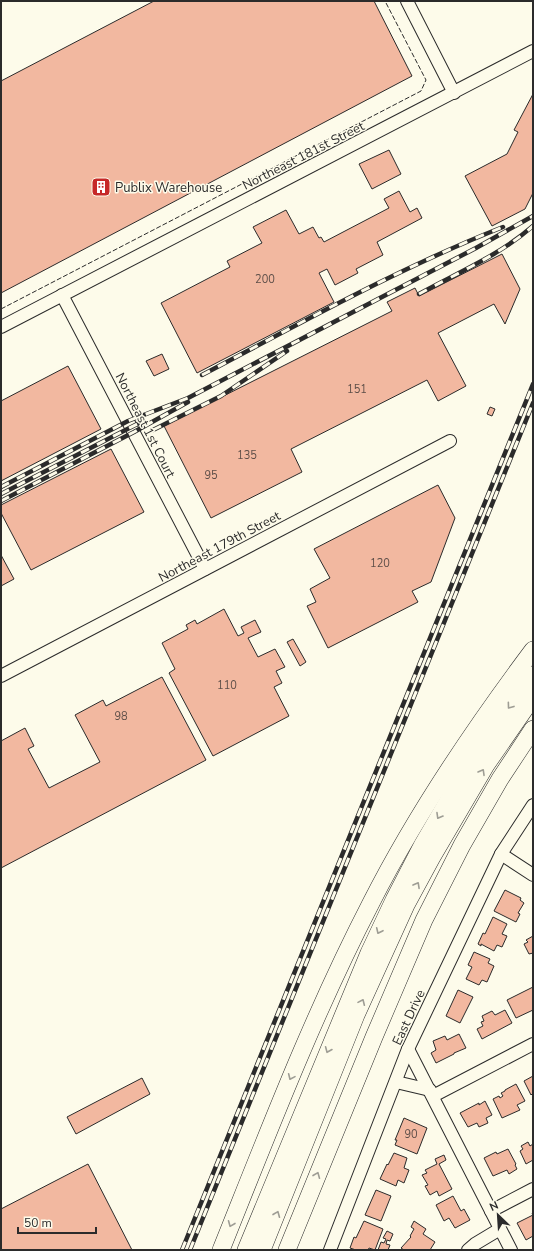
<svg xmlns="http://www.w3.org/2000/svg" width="534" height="1251" font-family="'Nunito Sans',sans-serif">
	<rect width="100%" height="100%" fill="#fdfbea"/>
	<g fill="#f2b8a0" stroke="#2b2b2b">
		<polygon points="154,1 374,1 412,76 1,293 1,81"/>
		<polygon points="533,94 533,193 525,209 492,226 465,176 507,154 518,132 514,130"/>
		<polygon points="389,150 401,174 372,189 359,164"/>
		<polygon points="399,191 410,212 417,208 422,218 377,242 383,255 356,269 358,273 335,285 327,269 319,273 334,302 197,373 161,303 230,267 227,261 262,243 253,227 286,210 299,234 313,227 319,238 321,237 324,242 389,208 384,199"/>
		<polygon points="502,254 520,289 505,324 494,304 438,333 466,386 438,401 427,380 291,449 302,472 211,518 164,426 392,311 387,302 415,288 419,296"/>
		<polygon points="162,354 169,369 154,376 146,361"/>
		<polygon points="68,366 101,429 1,481 1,401"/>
		<polygon points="490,407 495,409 492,416 487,414"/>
		<polygon points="111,449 144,512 31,570 1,513 1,505"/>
		<polygon points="438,485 455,518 431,582 412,591 418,602 328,648 307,606 316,602 310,589 330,578 314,549"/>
		<polygon points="1,555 14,579 1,586"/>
		<polygon points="224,609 238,636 244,633 241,627 255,620 261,632 248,638 258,657 275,649 285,667 276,671 282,683 274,687 289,716 213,756 169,673 175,669 162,643 188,629 186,625 195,620 197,624"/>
		<polygon points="293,639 306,662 300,666 287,642"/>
		<polygon points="162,677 206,760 1,868 1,741 25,728 34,746 28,749 49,788 100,762 75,715 103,700 106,706"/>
		<polygon points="505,890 521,898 520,900 524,903 518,913 520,914 516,922 494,911"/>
		<polygon points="493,917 507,924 502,934 507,936 502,947 497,945 494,951 481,944 481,946 478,944 483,933 485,934"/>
		<polygon points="533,936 533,953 529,954 524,944 528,942 526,940"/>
		<polygon points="474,952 490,959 488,963 494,966 487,982 482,980 479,985 466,979 472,967 468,965"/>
		<polygon points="533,987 533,1010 516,1018 507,1000"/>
		<polygon points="458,990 473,997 460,1023 446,1016"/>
		<polygon points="505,1010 512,1023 482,1039 477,1029 483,1026 481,1022 484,1021 482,1016 492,1011 495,1015"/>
		<polygon points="459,1034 466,1048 454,1053 454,1054 436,1063 431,1053 436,1050 433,1041 445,1036 447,1040"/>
		<polygon points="533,1076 533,1093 531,1095 524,1081"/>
		<polygon points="142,1078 150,1094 76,1134 67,1117"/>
		<polygon points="516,1084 525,1101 517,1105 520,1110 502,1118 493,1099 499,1096 500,1098 503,1096 501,1093 505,1091 505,1090"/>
		<polygon points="485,1101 492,1115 486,1118 488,1123 479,1127 477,1123 468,1127 460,1113 479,1103 479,1105"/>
		<polygon points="404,1118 427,1128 417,1154 395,1145 397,1140 395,1140"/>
		<polygon points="528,1142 530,1146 533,1144 533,1160 526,1164 520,1151 523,1149 521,1146"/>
		<polygon points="508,1149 516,1164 515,1165 517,1169 509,1174 507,1170 493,1176 484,1158 496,1152 497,1154"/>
		<polygon points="394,1153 407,1158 404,1168 409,1170 404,1183 398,1180 396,1186 380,1179 387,1164 388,1165"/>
		<polygon points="444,1155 446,1160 439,1164 452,1189 439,1196 437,1191 430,1195 425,1186 428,1185 422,1175 427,1173 425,1170 437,1164 435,1159"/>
		<polygon points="88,1164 132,1250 1,1250 1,1209"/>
		<polygon points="376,1190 391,1196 381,1221 365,1215"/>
		<polygon points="453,1196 461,1211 464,1209 470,1220 455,1228 449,1218 444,1221 436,1205"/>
		<polygon points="532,1213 533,1213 533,1236 526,1240 517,1223 533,1215"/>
		<polygon points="364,1221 383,1229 375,1250 369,1248 368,1250 356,1250 350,1248 354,1237 356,1238"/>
		<polygon points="414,1221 426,1229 423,1234 435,1242 430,1250 404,1250 401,1248 411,1237 410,1236 414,1229 411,1227"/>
		<polygon points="387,1231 393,1234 390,1241 387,1240 386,1244 390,1245 388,1250 378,1250 381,1242 384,1243 386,1239 383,1238"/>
	</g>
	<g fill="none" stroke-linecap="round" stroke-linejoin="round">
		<defs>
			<g id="minor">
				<polyline points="407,1 454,93"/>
				<polyline points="62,295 205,569"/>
				<polyline points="1,327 533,51"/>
				<polyline points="1,676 450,441"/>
				<polyline points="501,854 533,875"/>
				<polyline points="408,1049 511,1250"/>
				<polyline points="396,1082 430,1090"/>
				<polyline points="433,1096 533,1044"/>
				<polyline points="491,1211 533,1189"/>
				<polyline points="330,1250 408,1049 501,854 533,805"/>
				<polyline points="468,1250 475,1244 500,1229"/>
			</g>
			<g id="highway">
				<path d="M 221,1250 C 268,1133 313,1015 371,903 C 416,814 473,730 533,650"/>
				<polyline points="246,1250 369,953 394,900 423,844 473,758 533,675"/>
				<polyline points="262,1250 356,1015 406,905 432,857 486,765 533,697"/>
				<polyline points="287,1250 374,1037 424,920 462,845 500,779 533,729"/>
			</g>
		</defs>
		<use href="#minor" stroke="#2b2b2b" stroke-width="14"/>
		<use href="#highway" stroke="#2b2b2b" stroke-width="18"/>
		<use href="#minor" stroke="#fdfbea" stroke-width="12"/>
		<use href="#highway" stroke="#fdfbea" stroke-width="17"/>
		<defs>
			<g id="rail">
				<path d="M 419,294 C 457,273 500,255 533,226"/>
				<path d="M 202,375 C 301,323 399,268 503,227"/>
				<polyline points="153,430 221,396 287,351"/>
				<polyline points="1,487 128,421 188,398 476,248 533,216"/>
				<polyline points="1,494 143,421"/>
				<polyline points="1,501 134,432 188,402"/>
				<polyline points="182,1250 533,384"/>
				<polyline points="190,1250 533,403"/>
			</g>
		</defs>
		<use href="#rail" stroke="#2b2b2b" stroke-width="4.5"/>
		<use href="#rail" stroke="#fdfbea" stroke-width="3" stroke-dasharray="9" stroke-linecap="butt"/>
		<polyline stroke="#2b2b2b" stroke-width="1" stroke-dasharray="5 2" stroke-linecap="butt" points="1,309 421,91 426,80 385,1"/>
	</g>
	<defs><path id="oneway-chevron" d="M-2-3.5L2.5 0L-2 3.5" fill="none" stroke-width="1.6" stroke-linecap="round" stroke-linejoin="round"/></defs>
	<g stroke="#9e9d94">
		<use href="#oneway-chevron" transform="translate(510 706) rotate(126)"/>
		<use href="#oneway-chevron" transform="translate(482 772) rotate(-60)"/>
		<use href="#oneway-chevron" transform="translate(439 816) rotate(120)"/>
		<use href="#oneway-chevron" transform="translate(417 885) rotate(-61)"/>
		<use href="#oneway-chevron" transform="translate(379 931) rotate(115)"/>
		<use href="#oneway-chevron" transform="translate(362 1002) rotate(-66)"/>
		<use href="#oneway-chevron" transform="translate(328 1050) rotate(113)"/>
		<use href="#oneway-chevron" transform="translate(291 1077) rotate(114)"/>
		<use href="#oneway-chevron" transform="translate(317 1175) rotate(-68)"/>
		<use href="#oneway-chevron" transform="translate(277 1214) rotate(-68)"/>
		<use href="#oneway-chevron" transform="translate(231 1224) rotate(112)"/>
	</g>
	<defs>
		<symbol id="building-square" viewBox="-11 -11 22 22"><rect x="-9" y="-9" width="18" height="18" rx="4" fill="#c62828" stroke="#fdfbea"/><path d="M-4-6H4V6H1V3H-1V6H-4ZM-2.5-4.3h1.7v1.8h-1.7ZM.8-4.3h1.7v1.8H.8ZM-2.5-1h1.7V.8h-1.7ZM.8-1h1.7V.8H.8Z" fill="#fff"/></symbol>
	</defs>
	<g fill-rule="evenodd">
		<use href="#building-square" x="90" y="176" width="22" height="22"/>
	</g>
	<g text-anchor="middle" stroke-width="3" stroke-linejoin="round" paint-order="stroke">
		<g font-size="11" fill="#5d4e48">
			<text x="265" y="283">200</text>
			<text x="357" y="393">151</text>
			<text x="247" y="459">135</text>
			<text x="211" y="479">95</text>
			<text x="380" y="567">120</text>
			<text x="227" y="689">110</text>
			<text x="121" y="720">98</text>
			<text x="411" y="1138">90</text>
		</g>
		<g font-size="13" fill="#2b2b2b" stroke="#fdfbea">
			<text transform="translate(303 155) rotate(-27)" y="5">Northeast 181st Street</text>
			<text transform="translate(146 425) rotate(63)" y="5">Northeast 1st Court</text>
			<text transform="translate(219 546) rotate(-28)" y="5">Northeast 179th Street</text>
			<text transform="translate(408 1017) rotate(-65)" y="5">East Drive</text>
		</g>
		<g font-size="13" fill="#2b2b2b" stroke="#fdfbea" text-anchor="start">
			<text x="115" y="192">Publix Warehouse</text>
		</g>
	</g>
	<rect width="534" height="1251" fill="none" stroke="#2b2b2b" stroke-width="4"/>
	<g transform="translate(498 1215) rotate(335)" stroke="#fdfbea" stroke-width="3" paint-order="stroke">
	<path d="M0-3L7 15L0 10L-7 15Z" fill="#2b2b2b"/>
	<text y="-6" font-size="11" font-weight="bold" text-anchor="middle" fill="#2b2b2b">N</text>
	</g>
	<path d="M18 1227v6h78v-6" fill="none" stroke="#2b2b2b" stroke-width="2"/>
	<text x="24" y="1227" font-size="12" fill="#2b2b2b" stroke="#fdfbea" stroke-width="3" paint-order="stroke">50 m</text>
</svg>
